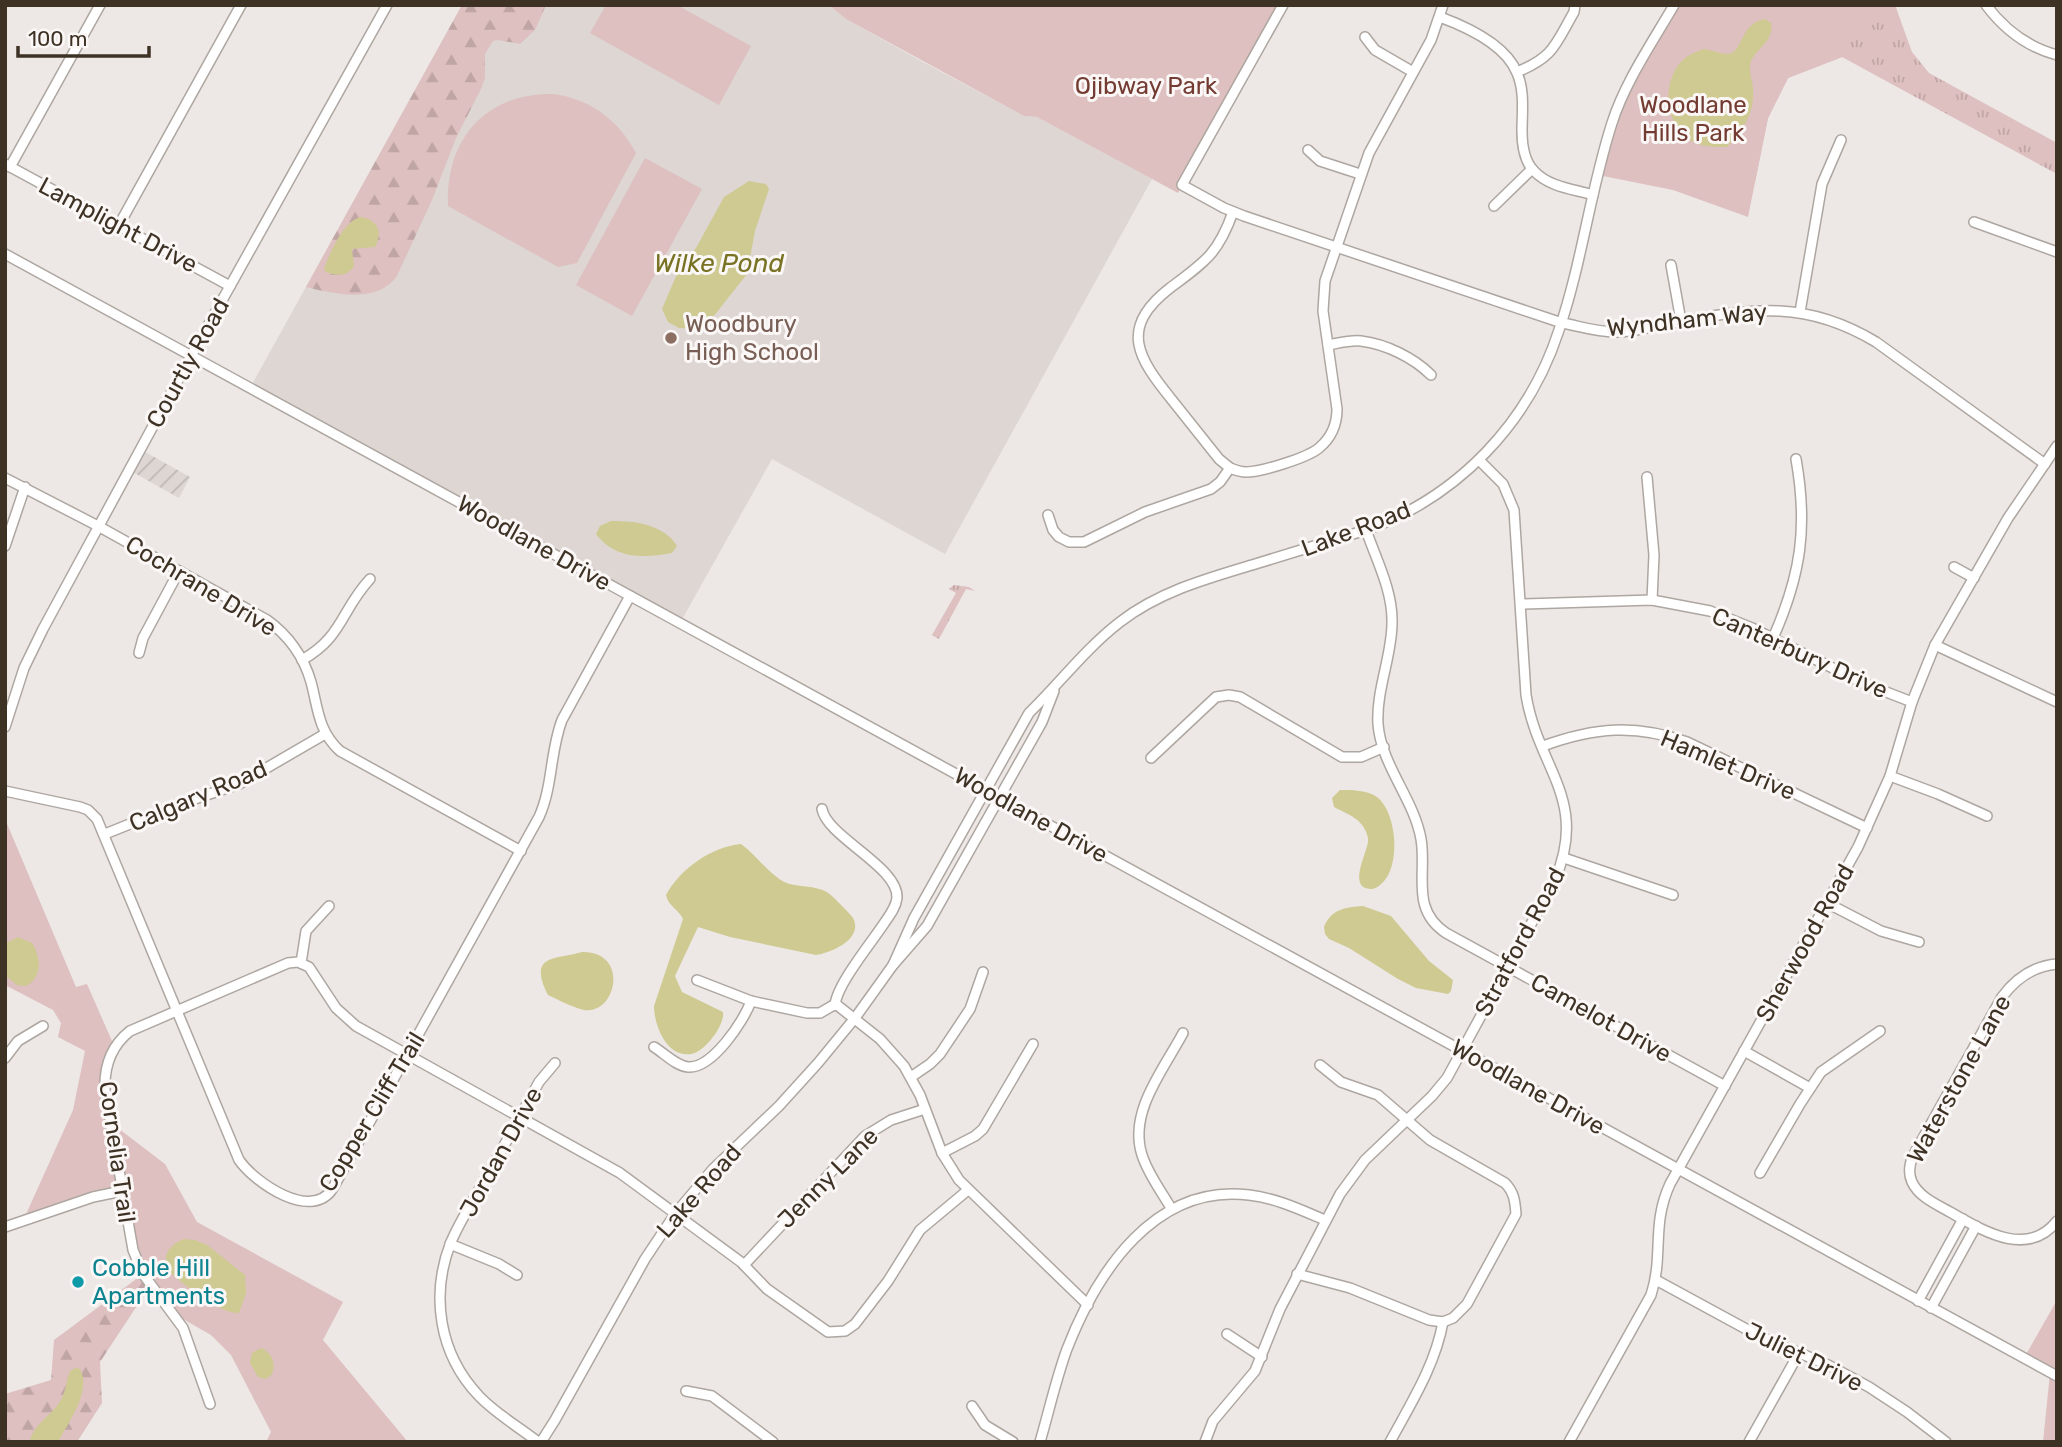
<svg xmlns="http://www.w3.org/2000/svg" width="2062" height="1447" font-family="Rubik,sans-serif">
	<defs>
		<pattern id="industrial-furrows" width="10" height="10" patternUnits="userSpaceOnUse" patternTransform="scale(1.75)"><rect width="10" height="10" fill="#ddd6d3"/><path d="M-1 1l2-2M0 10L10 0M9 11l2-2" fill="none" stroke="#bfb8b5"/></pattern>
		<pattern id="grass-tufts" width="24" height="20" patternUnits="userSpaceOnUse" patternTransform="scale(1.75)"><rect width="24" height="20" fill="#ddc0bf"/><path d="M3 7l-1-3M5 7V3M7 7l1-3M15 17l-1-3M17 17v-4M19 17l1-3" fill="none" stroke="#bfa5a4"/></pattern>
		<pattern id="forest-firs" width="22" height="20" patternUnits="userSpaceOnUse" patternTransform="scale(1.75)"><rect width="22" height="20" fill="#ddc0bf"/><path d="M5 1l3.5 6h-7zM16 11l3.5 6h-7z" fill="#bfa5a4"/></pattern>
	</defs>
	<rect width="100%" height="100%" fill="#ede8e5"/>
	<polygon fill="#ddd6d3" points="462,5 829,5 846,19 921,61 1024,116 1037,117 1152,179 945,554 772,459 680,623 250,388"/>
	<polygon fill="url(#industrial-furrows)" points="140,449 190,477 179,498 129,470"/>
	<g fill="url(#grass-tufts)">
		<polygon points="1895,5 1912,52 1929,73 2057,143 2057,174 1842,57 1788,78 1768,118 1755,182 1627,153"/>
		<polygon points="954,585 969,587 975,591 966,589 939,639 932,635 956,593 949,589"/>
	</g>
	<g fill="url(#forest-firs)">
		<path d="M 462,5 L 546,5 L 535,30 L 520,44 L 498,40 L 493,41 L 485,54 L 485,78 L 481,89 L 456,138 L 432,200 L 397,276 C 377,304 335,294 306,287 Z"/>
		<polygon points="143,1274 150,1286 100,1362 102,1403 77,1442 5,1442 5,1394 51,1380 54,1340"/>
	</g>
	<g fill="#ddc0bf">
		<polygon points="606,5 677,5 751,46 719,105 590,33"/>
		<polygon points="829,5 1283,5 1178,193 1037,117 1024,116 846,19"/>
		<polygon points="1674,5 1895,5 1898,14 1856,32 1842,57 1788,78 1768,118 1748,217 1673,190 1598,175 1613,121"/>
		<path d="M 553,94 C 591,99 618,120 636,153 L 577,263 L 558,267 L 448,206 C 445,140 485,93 553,94 Z"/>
		<polygon points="645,158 702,189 632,316 576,285"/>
		<polygon points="5,819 76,987 87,984 115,1048 105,1068 110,1122 165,1164 197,1222 343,1302 323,1340 408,1442 266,1442 271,1432 231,1355 211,1335 176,1315 143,1274 121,1191 23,1221 73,1110 85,1051 58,1037 61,1023 53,1010 5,985"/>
		<polygon points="2057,1300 2057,1442 2043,1442 2050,1373 2024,1358"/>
	</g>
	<g fill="#cfca91">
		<path d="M 1765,19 L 1771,23 C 1774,41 1758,47 1751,61 C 1748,70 1752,79 1753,88 C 1755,113 1743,130 1727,147 C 1717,147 1705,147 1695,143 C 1664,129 1660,80 1684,59 C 1690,54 1697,51 1704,49 C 1711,50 1719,53 1726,54 C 1743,56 1739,23 1765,19 Z"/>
		<polygon points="749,181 766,184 769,189 755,231 747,274 713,317 699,329 679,328 668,322 662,309 680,267 696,248 724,197"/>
		<path d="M 361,217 C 378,220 383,232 375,247 L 352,249 L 354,266 C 347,277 337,276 326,272 L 324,269 C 330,253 343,221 361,217 Z"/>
		<path d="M 611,521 C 635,521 663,524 677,546 L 672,553 C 644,558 616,560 596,534 L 600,526 Z"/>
		<path d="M 1340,790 C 1351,790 1368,790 1377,797 C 1397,812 1402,869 1380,885 C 1378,887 1374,889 1371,889 C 1345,888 1371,847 1368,838 C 1364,819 1349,815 1334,807 L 1332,798 Z"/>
		<path d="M 741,844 C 755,854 764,868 778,878 C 792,889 810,884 825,891 C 831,894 837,901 842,906 C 845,909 850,914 853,918 C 864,939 831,953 816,955 L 730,937 L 698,927 L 675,976 L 682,992 L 723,1012 C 725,1025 705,1052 691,1054 C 666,1058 654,1024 654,1006 L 683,919 C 679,910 668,906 666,895 C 680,869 711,847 741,844 Z"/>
		<path d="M 1363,906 L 1391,916 L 1429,961 L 1453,980 L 1451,991 L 1448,994 L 1416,988 L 1398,979 L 1349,948 L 1329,939 L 1325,934 L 1324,927 C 1331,909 1346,907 1363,906 Z"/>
		<path d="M 18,937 L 32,943 C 41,957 43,977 26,986 L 17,985 L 5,975 L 5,944 Z"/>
		<path d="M 582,952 C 630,951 617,1015 584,1010 C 571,1007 559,1000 548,995 C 528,954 554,960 582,952 Z"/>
		<path d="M 184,1239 L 195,1240 L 207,1245 L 245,1275 L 246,1293 L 239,1313 C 220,1314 183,1285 169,1271 C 161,1256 169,1245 184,1239 Z"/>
		<path d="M 261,1348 C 272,1353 276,1363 272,1374 L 266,1379 L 258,1377 L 250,1363 L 252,1353 Z"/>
		<path d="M 76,1368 L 80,1369 C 92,1391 68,1423 58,1442 L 30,1442 C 32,1426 53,1414 61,1400 C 66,1391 66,1381 70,1371 Z"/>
	</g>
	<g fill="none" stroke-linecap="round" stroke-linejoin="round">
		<defs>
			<g id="minor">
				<path d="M 1283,5 L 1182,185 L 1224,208 L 1244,216 L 1562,323 C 1579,326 1596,332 1615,332 C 1636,332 1657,325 1678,322 C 1755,308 1806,300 1876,342 L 2045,464"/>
				<path d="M 1986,5 C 2004,29 2027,47 2057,55"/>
				<path d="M 1440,17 C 1467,27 1506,45 1517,73 C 1525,91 1522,113 1522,131 C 1522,145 1524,161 1534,171 C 1549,187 1573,189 1593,195"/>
				<polyline points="1365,37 1375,50 1413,72"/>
				<path d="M 1517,72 C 1554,57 1555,45 1574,12 L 1575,5"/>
				<polyline points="1308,150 1320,161 1360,174"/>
				<polyline points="5,164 230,286"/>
				<polyline points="10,167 100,5"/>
				<polyline points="1494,206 1532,169"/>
				<polyline points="1974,222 2057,252"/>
				<polyline points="119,225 241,5"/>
				<polyline points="5,254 2057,1376"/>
				<polyline points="1671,265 1681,321"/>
				<polyline points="1800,312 1822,184 1841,140"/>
				<path d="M 1328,345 C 1339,343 1350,340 1361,341 C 1386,344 1414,358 1431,375"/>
				<path d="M 1230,468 L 1219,459 C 1203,439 1188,420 1172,400 C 1138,358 1118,328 1170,288 C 1205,262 1218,254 1233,212"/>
				<polyline points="1647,477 1654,555 1652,600"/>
				<path d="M 5,478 L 98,526 L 267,620 C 288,635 304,657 311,682 C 318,708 318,731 340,751 L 521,851"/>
				<path d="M 1048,515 L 1053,530 L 1059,537 L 1069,542 L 1084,542 L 1145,512 L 1211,489 L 1220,482 L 1230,468 C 1235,470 1240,472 1246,472 C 1261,472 1307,458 1319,448 C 1331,438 1337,424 1337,409 L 1323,311 L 1325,281 L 1369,153 L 1431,40 L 1443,5"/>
				<path d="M 1366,530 C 1376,559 1393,591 1392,623 C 1392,656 1376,690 1378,724 C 1381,765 1414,799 1421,839 C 1427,874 1410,909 1446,933 L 1725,1086"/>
				<polyline points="5,546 25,487"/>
				<polyline points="1954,567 1974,578"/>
				<polyline points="1521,604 1652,600 1710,611 1752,628 1863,683 1912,702"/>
				<path d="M 1773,638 C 1801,575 1808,527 1796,459"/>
				<polyline points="1935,645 2057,702"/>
				<polyline points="139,653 143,638 179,571"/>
				<path d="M 302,660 C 343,637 341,610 370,579"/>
				<polyline points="5,727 24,668 43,629 191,356 387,5"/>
				<path d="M 1543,746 C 1595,727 1635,724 1687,742 L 1867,828"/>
				<polyline points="1151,758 1216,697 1229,695 1240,697 1342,757 1361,757 1384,747"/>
				<polyline points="1890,776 1938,794 1987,816"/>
				<path d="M 5,791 L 80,807 L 88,810 L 97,819 L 239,1160 C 255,1183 312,1222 333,1188 L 539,817 C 553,786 550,751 562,720 L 630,596"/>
				<path d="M 822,809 C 827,837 899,867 897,898 C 896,907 890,915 885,922 C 872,942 837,984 835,1005"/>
				<polyline points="105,834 177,805 239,784 325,734"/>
				<polyline points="1564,858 1673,895"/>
				<polyline points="1827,903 1881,931 1919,942"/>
				<polyline points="301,963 306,931 329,906"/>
				<path d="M 2057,964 C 2033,966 2016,978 2002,997 L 1913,1156 C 1909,1165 1908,1173 1912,1182 C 1919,1197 1936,1204 1950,1212 C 1982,1230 2027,1259 2057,1221"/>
				<path d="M 893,965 L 914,918 L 1029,713 C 1060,683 1085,649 1120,622 C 1159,592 1205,579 1252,565 C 1290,553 1328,542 1366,530 C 1458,497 1529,423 1559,330 C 1582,263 1590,191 1612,123 C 1625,82 1652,43 1674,5"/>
				<polyline points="697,980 751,1001 807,1013 820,1013 832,1006 837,1005 880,1039 904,1066 920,1095 942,1153 959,1180 1088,1305"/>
				<path d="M 654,1047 C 664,1053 676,1066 688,1067 C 712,1069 744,1021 751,1001"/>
				<polyline points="1744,1051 1810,1088"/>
				<polyline points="5,1058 18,1041 43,1026"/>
				<polyline points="911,1077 930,1064 940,1054 970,1009 983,972"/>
				<polyline points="942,1153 975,1136 983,1129 1033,1044"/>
				<polyline points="1760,1173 1800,1104 1821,1072 1880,1031"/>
				<path d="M 1171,1208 C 1161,1191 1148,1174 1142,1155 C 1128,1112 1164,1069 1183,1033"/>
				<polyline points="5,1227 93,1197 122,1191"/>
				<polyline points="450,1244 499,1264 517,1275"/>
				<polyline points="744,1265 865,1136 891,1120 925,1109"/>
				<path d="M 1297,1274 L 1350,1288 L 1429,1320 L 1443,1322 L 1453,1318 L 1467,1304 L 1516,1214 C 1515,1201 1514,1192 1505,1183 L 1430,1140 L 1378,1095 L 1341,1082 L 1320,1065"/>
				<polyline points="1656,1280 1759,1336 1828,1365 1869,1387 1907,1412 1946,1442"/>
				<polyline points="1918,1301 1963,1219"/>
				<polyline points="1931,1308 1976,1226"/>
				<polyline points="1227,1334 1262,1357"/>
				<polyline points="686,1391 712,1396 773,1442"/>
				<path d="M 210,1404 L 183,1328 L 143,1274 L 133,1250 L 105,1090 C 104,1066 111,1046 130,1031 L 288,963 L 298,962 L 309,967 L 336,1008 L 356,1026 L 620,1173 L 741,1262 L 767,1289 L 828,1332 L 845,1331 L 855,1324 L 888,1281 L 920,1230 L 968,1190"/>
				<polyline points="972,1406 985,1425 1013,1442"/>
				<path d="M 538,1442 C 519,1427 496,1414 479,1396 C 439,1354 430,1295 451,1242 C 460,1221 473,1201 484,1181 C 503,1148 521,1115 539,1082 L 555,1063"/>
				<polyline points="541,1442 555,1420 645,1259 675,1214 713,1169 779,1106 818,1063 855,1018 893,965 927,926 1042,722 1054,691"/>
				<path d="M 1040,1442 C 1049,1411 1056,1379 1067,1349 C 1097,1272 1155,1183 1249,1195 C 1276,1198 1301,1210 1325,1220"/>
				<path d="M 1205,1442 L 1213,1421 L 1255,1371 L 1280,1309 L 1340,1194 L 1365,1160 L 1432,1096 L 1447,1078 L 1555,880 C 1589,799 1538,769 1526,695 L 1514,510 L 1503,484 L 1479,460"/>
				<path d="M 1390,1442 C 1411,1403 1435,1366 1443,1322"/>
				<path d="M 1569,1442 L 1651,1295 C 1664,1255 1651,1225 1670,1184 L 1858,847 L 1890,776 L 1912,702 L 1935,645 L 2008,518 L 2057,446"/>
				<polyline points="1749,1442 1799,1353"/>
			</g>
		</defs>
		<use href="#minor" stroke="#aea6a0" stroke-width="12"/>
		<use href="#minor" stroke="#fff" stroke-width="9"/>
	</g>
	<circle fill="#8d6e63" stroke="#faf7f6" stroke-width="2.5" cx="671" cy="338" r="7"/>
	<circle fill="#0f9aa8" stroke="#faf7f6" stroke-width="2.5" cx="78" cy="1282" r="7"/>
	<g text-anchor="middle" stroke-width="6" stroke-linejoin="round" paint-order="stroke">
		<g font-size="24" fill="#733b31" stroke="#faf7f6">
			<text x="1146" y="94">Ojibway Park</text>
			<text x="1693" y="113">Woodlane<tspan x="1693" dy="28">Hills Park</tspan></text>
		</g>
		<g font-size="24" fill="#3e3225" stroke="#faf7f6">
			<text transform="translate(118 225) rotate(28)" y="8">Lamplight Drive</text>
			<text transform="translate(1687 320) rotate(-6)" y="8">Wyndham Way</text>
			<text transform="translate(188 363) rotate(-61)" y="8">Courtly Road</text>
			<text transform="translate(1356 529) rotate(-21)" y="8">Lake Road</text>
			<text transform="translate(534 543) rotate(29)" y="8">Woodlane Drive</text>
			<text transform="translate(201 586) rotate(31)" y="8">Cochrane Drive</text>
			<text transform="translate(1800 653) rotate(24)" y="8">Canterbury Drive</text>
			<text transform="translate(1728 765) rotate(23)" y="8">Hamlet Drive</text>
			<text transform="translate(198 796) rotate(-23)" y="8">Calgary Road</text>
			<text transform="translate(1031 815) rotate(29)" y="8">Woodlane Drive</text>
			<text transform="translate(1520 942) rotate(-62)" y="8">Stratford Road</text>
			<text transform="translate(1805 943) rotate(-61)" y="8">Sherwood Road</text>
			<text transform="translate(1601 1018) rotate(29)" y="8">Camelot Drive</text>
			<text transform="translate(1959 1079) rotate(-61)" y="8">Waterstone Lane</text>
			<text transform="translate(1528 1087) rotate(29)" y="8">Woodlane Drive</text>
			<text transform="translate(372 1112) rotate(-59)" y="8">Copper Cliff Trail</text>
			<text transform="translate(117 1152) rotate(82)" y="8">Cornelia Trail</text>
			<text transform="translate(501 1152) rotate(-61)" y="8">Jordan Drive</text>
			<text transform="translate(828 1178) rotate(-45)" y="8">Jenny Lane</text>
			<text transform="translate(699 1191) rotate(-49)" y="8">Lake Road</text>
			<text transform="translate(1804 1357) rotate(26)" y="8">Juliet Drive</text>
		</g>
		<g font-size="24" fill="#785e54" stroke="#faf7f6" text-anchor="start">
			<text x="685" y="332">Woodbury<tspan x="685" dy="28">High School</tspan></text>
		</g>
		<g font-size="24" fill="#0d838f" stroke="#faf7f6" text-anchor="start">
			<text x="92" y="1276">Cobble Hill<tspan x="92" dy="28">Apartments</tspan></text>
		</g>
		<g font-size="26" font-style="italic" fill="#787222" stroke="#faf7f6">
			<text x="719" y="272">Wilke Pond</text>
		</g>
	</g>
	<rect width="2062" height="1447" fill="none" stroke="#3e3225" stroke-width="14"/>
	<path d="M18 46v10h131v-10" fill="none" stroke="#3e3225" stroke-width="3.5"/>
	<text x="28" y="46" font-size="21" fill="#3e3225" stroke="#faf7f6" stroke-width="5" paint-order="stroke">100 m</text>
</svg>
